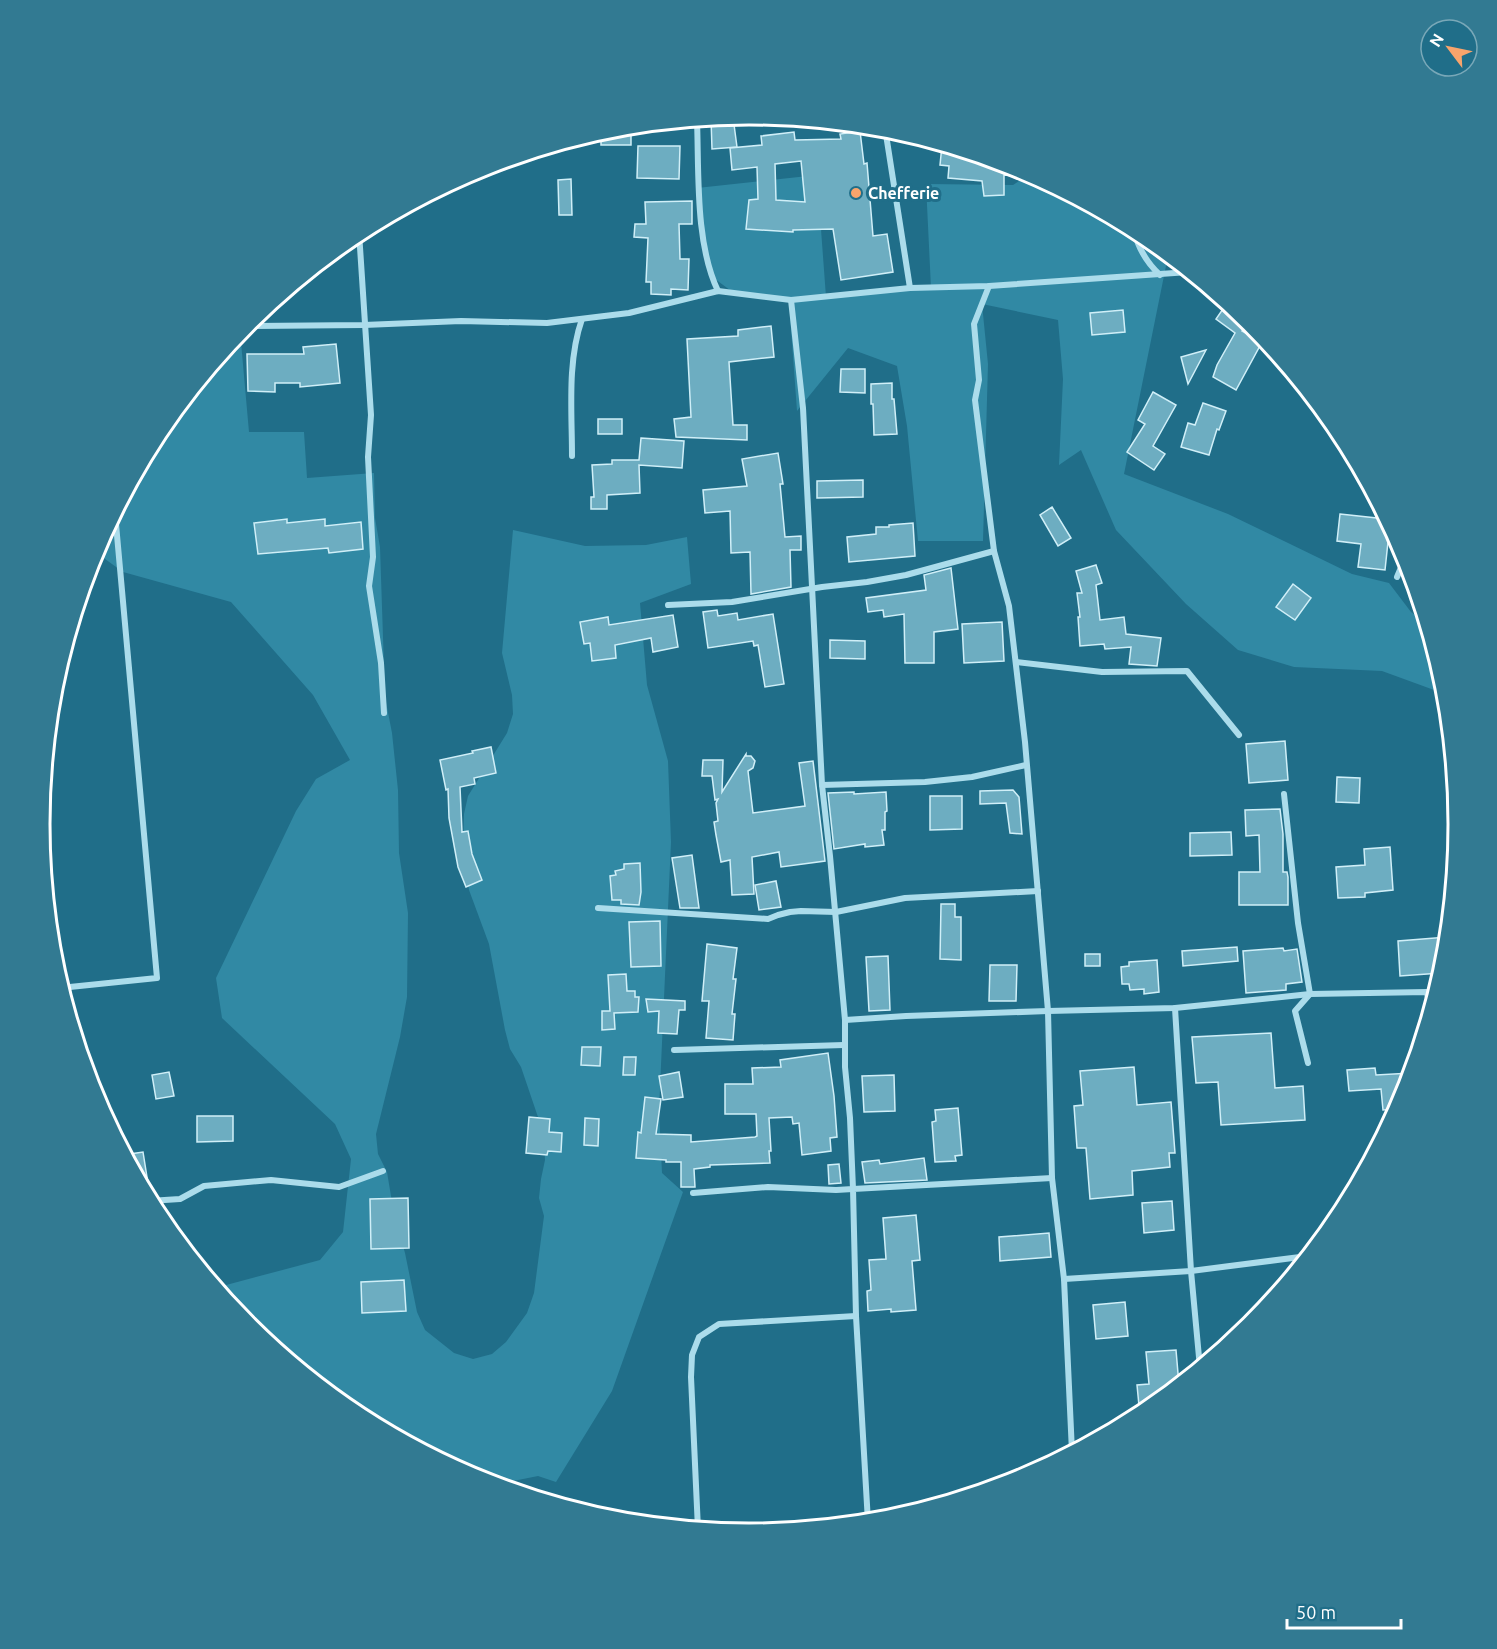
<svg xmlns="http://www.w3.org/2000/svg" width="1497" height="1649" font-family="Ubuntu,sans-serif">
	<rect width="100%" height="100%" fill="#206e89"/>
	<g fill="#3189a4">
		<polygon points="1026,172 1143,235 1168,256 1124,474 1228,514 1352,574 1389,583 1411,612 1424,621 1444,686 1445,694 1382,671 1294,667 1238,650 1186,604 1116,530 1081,450 1059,465 1063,379 1058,320 982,304 988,364 983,541 918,541 907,426 897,366 848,348 797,411 789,301 738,296 715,279 700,234 697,188 817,175 826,297 931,288 926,184 1013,185 1025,177"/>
		<polygon points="240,331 249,432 304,432 307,478 374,473 375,518 380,547 385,697 392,733 398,790 399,853 408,913 407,997 400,1037 376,1134 378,1154 387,1172 394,1214 405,1253 417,1312 425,1330 454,1353 473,1359 492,1354 506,1342 527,1313 534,1293 544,1216 539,1198 541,1179 545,1160 544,1141 540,1123 521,1067 510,1049 505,1030 489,944 469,890 463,852 464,814 468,796 507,733 513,714 512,695 502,653 513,530 585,546 646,545 687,537 691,584 640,603 647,685 668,761 671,842 659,1110 662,1173 683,1192 612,1391 556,1482 538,1476 493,1485 477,1480 354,1414 247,1326 215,1288 320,1260 343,1232 351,1159 335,1124 222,1018 216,978 296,811 316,779 350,760 313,695 231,602 123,572 94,551 159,430"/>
	</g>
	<g fill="#6dadc1" stroke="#d0eff8" stroke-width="1.5" fill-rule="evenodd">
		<polygon points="733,117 737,147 712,149 711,119"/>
		<polygon points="631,127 631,145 601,145 601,131 610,129"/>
		<path d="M 860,131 L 864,164 L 867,163 L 873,236 L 887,234 L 893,272 L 841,280 L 833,229 L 793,230 L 793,232 L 746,229 L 749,200 L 758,199 L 757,167 L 732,170 L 730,148 L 762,145 L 761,136 L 794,132 L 795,140 L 841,139 L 840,134 ZM 801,161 L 805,202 L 776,200 L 775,164 Z"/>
		<polygon points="942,145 955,149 955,156 978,158 978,156 1020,169 1028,173 1027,177 1004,175 1004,195 984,196 982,181 948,178 949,166 940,165"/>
		<polygon points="638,146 680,146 679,179 637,178"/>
		<polygon points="571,179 572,215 559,215 558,180"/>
		<polygon points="692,201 692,224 679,224 680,259 689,259 688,290 671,289 671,295 651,294 651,282 646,282 648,238 634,237 635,224 646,224 645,202"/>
		<polygon points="1227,303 1249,322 1242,331 1262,342 1236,390 1213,377 1217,365 1235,333 1216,319"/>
		<polygon points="1123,310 1125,332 1092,335 1090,313"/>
		<polygon points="771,326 774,357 729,362 733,425 747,425 747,440 676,437 674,419 691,417 687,339 738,336 738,330"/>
		<polygon points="336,344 340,383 300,387 300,383 275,383 275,392 248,391 247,354 304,354 303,347"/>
		<polygon points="1206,350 1188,384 1181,357"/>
		<polygon points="841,369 865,369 865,393 840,392"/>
		<polygon points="892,383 892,399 894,399 897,434 874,435 873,404 871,404 871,384"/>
		<polygon points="1153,392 1176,405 1153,446 1165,454 1154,470 1127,452 1145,424 1138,420"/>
		<polygon points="1203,403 1226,411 1219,430 1217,429 1209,455 1181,447 1188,423 1195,425"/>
		<rect x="598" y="419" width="24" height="15"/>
		<polygon points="641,438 684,441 682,468 639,465 640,493 607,495 607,509 591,509 591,497 594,497 592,465 612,464 612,460 639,460"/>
		<polygon points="778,453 783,484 780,484 785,537 801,536 801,550 790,550 791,587 751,594 750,552 731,553 730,511 705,513 703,490 747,486 742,459"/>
		<polygon points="863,480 863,497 817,498 817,481"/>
		<polygon points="1052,507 1071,538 1058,546 1040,515"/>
		<polygon points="1340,514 1386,519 1392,530 1390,542 1388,542 1385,570 1358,567 1361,544 1337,541"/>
		<polygon points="287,519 287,523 325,519 325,526 361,522 363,549 329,553 328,548 258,554 254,523"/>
		<polygon points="913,523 915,556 849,562 847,537 876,534 876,527 889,527 889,525"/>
		<polygon points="1096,565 1102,583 1096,585 1100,620 1124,617 1126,634 1161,638 1157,666 1129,664 1131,647 1105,649 1104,644 1080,646 1078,617 1080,617 1077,593 1082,593 1076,571"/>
		<polygon points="951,568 958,629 934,632 934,663 905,663 904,614 884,617 883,610 868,612 866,598 926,590 924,575"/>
		<polygon points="1293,584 1311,598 1295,620 1276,607"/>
		<polygon points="717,610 718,616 737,613 738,620 773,614 784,684 765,687 758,645 754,646 753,641 708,648 703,612"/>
		<polygon points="673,615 678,647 653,652 651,638 615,645 616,658 592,661 590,643 584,644 580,622 608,617 609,625"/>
		<polygon points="1002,622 1004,661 964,663 962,624"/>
		<polygon points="830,640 865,641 865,659 830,658"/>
		<polygon points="1285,741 1288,780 1249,783 1246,744"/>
		<polygon points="491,747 496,773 474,778 475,784 460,787 462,832 468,831 472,854 482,880 466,887 458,867 449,818 448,789 446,790 440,760 473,753 472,751"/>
		<polygon points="746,754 746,756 751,756 755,761 753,768 748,771 753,813 805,806 799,763 813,761 825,861 781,867 779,852 752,857 754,894 732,895 730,860 721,862 716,835 714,822 718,821 716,803 718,799 715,800 712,776 702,776 703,760 723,760 722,792"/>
		<polygon points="1337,777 1360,778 1359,803 1336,802"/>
		<polygon points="1013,790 1019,797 1022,834 1010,833 1006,803 980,804 980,791"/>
		<polygon points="854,792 854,794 886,792 887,811 885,812 885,830 882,830 884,845 865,847 865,844 834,849 828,793"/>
		<polygon points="930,796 962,796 962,829 930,830"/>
		<polygon points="1280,809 1283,834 1283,872 1287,872 1288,877 1288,905 1239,905 1239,872 1260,872 1259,835 1246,836 1245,810"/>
		<polygon points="1231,832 1232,855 1190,856 1190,833"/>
		<polygon points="1390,847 1393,890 1365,893 1365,897 1338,898 1336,867 1365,865 1364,849"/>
		<polygon points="692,855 699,908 680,908 672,858"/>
		<polygon points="640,863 641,892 639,905 621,904 621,900 612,900 610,876 616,875 615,871 624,869 624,864"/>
		<polygon points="776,881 781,907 759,910 755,885"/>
		<polygon points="941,904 955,904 955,917 961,917 961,960 940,959"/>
		<polygon points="660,921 661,966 631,967 629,922"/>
		<polygon points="1447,937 1444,963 1441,973 1400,976 1398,941"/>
		<polygon points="707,944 737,948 733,979 736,979 732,1014 735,1014 733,1040 706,1038 709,1001 702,1001"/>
		<polygon points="1237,947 1238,961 1183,966 1182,951"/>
		<polygon points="1283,948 1284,951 1297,949 1302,982 1286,984 1286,990 1246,993 1243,951"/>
		<rect x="1085" y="954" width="15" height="12"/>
		<polygon points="888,956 890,1010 869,1011 866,957"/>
		<polygon points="1157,960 1159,992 1144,994 1144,989 1130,990 1129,984 1122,984 1121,967 1129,966 1129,962"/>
		<polygon points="990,965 1017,965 1016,1001 989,1001"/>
		<polygon points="626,974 627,991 635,991 635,997 639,997 638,1012 614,1013 615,1029 602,1030 602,1011 610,1011 608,975"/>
		<polygon points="646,999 685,1001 685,1010 679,1010 677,1034 658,1033 659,1011 648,1012"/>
		<polygon points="1271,1033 1275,1088 1303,1086 1305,1120 1221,1125 1218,1082 1196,1083 1192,1037"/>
		<polygon points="582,1047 601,1047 600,1066 581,1065"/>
		<polygon points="828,1053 834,1096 837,1137 830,1138 831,1151 802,1155 799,1123 793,1124 792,1117 769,1118 771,1151 769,1151 770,1163 710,1165 710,1167 694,1169 695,1187 681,1187 681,1162 666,1162 666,1160 636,1158 638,1132 641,1133 645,1097 661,1099 656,1134 691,1135 691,1142 755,1137 757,1136 756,1114 725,1114 725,1084 753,1084 752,1068 781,1067 780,1060"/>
		<polygon points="624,1057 636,1057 635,1075 623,1075"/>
		<polygon points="1134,1067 1137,1105 1171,1102 1175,1153 1169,1153 1170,1167 1132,1171 1133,1195 1090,1199 1086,1148 1077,1148 1074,1106 1083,1105 1080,1071"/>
		<polygon points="1375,1068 1376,1075 1411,1073 1404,1096 1397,1109 1383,1110 1381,1089 1349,1091 1347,1070"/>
		<polygon points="169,1072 174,1096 156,1099 152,1075"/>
		<polygon points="679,1072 683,1097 663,1100 659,1076"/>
		<polygon points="894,1075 895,1111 864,1112 862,1076"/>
		<polygon points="958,1108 962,1155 955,1156 956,1161 935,1162 932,1122 936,1121 935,1110"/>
		<polygon points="197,1116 233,1116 233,1141 197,1142"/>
		<polygon points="529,1117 550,1119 549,1132 562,1133 561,1152 548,1151 547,1155 526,1153"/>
		<polygon points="585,1118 599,1119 598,1146 584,1145"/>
		<polygon points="143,1152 150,1196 147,1196 132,1169 130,1154"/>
		<polygon points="924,1158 927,1180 865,1183 862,1162 879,1160 880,1164"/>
		<polygon points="839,1164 841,1183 829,1184 828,1165"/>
		<polygon points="408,1198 409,1248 371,1249 370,1199"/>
		<polygon points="1172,1201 1174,1230 1144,1233 1142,1203"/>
		<polygon points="916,1215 920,1260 912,1261 916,1310 891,1312 891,1309 868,1311 867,1291 871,1290 869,1260 886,1259 883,1218"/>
		<polygon points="1049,1233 1051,1257 1000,1261 999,1237"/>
		<polygon points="404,1280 406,1311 362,1313 361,1282"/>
		<polygon points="1125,1302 1128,1336 1096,1339 1093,1305"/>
		<polygon points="1176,1350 1179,1385 1140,1416 1137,1385 1149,1384 1146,1352"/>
	</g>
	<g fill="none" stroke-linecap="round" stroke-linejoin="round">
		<g stroke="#abdceb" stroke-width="6">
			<path d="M 697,120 C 699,173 695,243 718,291"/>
			<polyline points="885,128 910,288"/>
			<path d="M 1134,230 C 1138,248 1146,262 1160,275"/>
			<polyline points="359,232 371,415 368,457 373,557 369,586 381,663 384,713"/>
			<polyline points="989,286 974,324 979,380 975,400 994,551 1009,606 1025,742 1048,1011 1052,1178 1064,1279 1072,1452"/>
			<polyline points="244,326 364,325 461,321 547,323 629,313 718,291 791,300 910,288 989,286 1189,272"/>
			<path d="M 572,456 C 572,411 567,362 582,319"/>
			<polyline points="1397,577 1405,558"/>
			<polyline points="668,605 732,602 822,587 867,582 906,575 994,551"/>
			<polyline points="1016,662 1102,672 1187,671 1239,735"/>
			<polyline points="822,785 925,782 972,777 1026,765"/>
			<polyline points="1284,794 1298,923 1310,994 1295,1011 1308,1063"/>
			<polyline points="598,908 768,919 778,915 790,912 801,911 836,912 905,898 1038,891"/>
			<polyline points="60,988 157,978 115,513"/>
			<polyline points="1175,1008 1191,1271 1200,1368"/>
			<polyline points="845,1020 906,1016 1048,1011 1175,1008 1310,994 1427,992 1430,1012"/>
			<polyline points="674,1050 844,1045"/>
			<polyline points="693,1193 768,1187 836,1190 853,1189 850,1118 845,1067 845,1020 830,856 822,785 803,408 791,300"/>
			<polyline points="149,1201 180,1199 204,1186 271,1180 339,1187 383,1171"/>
			<polyline points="1064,1279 1191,1271 1308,1256"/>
			<polyline points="868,1522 856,1316 853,1189 1052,1178"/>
			<polyline points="698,1529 691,1377 692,1355 699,1337 719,1324 856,1316"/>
		</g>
	</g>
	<circle fill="#f8a46c" stroke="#206e89" stroke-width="2" cx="856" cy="193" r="6"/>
	<g text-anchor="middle" stroke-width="6" stroke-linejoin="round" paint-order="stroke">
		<g font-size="16" font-weight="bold" fill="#fff" stroke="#206e89" text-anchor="start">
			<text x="868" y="199">Chefferie</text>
		</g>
	</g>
	<path d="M0 0H1497V1649H0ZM50 824a699 699 0 1 1 1398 0a699 699 0 1 1-1398 0Z" fill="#327a92" fill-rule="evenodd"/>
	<path fill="none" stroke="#fff" stroke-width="3" d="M50 824a699 699 0 1 1 1398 0a699 699 0 1 1-1398 0Z"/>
	<g transform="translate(1449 48) rotate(302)"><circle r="28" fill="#206e89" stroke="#79a8b8" stroke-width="1.5"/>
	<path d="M0-4.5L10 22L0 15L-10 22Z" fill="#f8a46c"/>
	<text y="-9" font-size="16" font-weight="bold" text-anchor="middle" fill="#ffffff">N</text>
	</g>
	<path d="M1287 1619v9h114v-9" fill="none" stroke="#ffffff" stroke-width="3"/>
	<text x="1296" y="1619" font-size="18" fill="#ffffff" stroke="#206e89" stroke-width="4.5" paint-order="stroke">50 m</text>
</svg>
